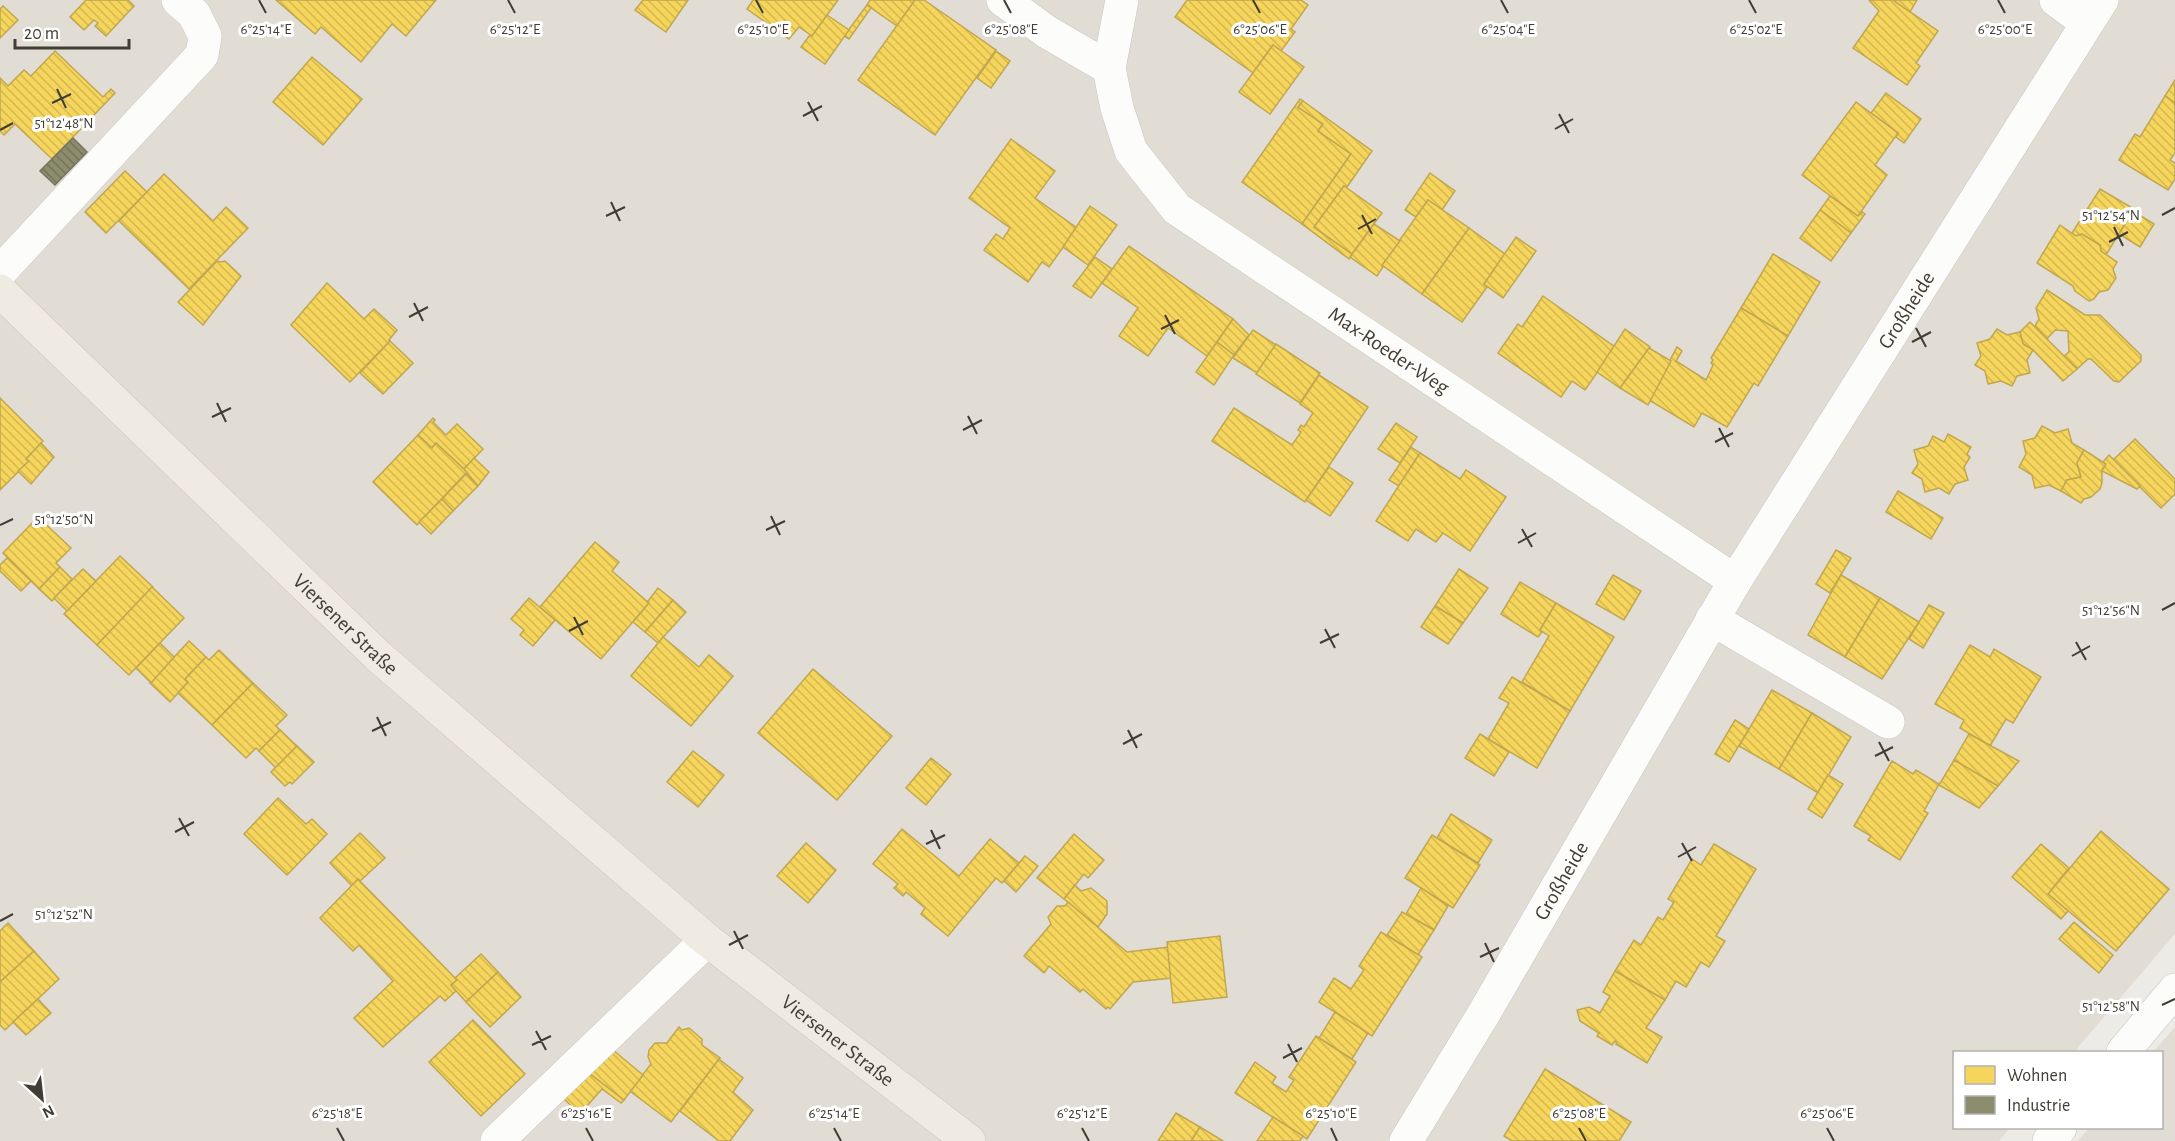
<svg xmlns="http://www.w3.org/2000/svg" width="2175" height="1141" font-family="'Alegreya Sans',sans-serif">
	<defs>
		<pattern id="homes-back-hatch" width="6" height="6" patternUnits="userSpaceOnUse" patternTransform="scale(1.5)"><rect width="6" height="6" fill="#f6d55c"/><path d="M-1 5l2 2M0 0l6 6M5-1l2 2" fill="none" stroke="#d4b851"/></pattern>
		<pattern id="industry-back-hatch" width="6" height="6" patternUnits="userSpaceOnUse" patternTransform="scale(1.5)"><rect width="6" height="6" fill="#8c8c6e"/><path d="M-1 5l2 2M0 0l6 6M5-1l2 2" fill="none" stroke="#74745b"/></pattern>
	</defs>
	<rect width="100%" height="100%" fill="#edebe6"/>
	<g fill="#e1ddd4">
		<polygon points="0,0 2175,0 2175,934 2074,1052 1954,1052 1954,1128 2010,1128 1999,1141 0,1141"/>
		<polygon points="2175,1027 2175,1141 2078,1141 2089,1128 2162,1128 2162,1052 2153,1052"/>
	</g>
	<g fill="url(#homes-back-hatch)" stroke="#c0a750" stroke-width="1.5">
		<polygon points="86,0 128,0 134,6 106,36 95,26 98,23 94,20 84,30 70,17"/>
		<polygon points="276,0 436,0 406,36 392,24 361,62 321,27 315,34"/>
		<polygon points="643,0 688,0 666,32 635,10"/>
		<polygon points="753,0 838,0 812,36 799,27 789,39 747,9"/>
		<polygon points="870,0 915,0 897,26 867,5"/>
		<polygon points="915,0 924,0 996,50 935,135 858,80"/>
		<polygon points="1187,0 1301,0 1308,5 1291,29 1295,32 1281,51 1273,45 1253,73 1175,17"/>
		<polygon points="1869,0 1893,0 1938,31 1916,63 1920,66 1907,85 1853,48 1879,11"/>
		<polygon points="1893,0 1917,0 1910,12"/>
		<polygon points="867,5 871,8 849,39 844,36"/>
		<polygon points="3,6 18,20 0,38 0,9"/>
		<polygon points="827,15 849,30 825,64 801,47 810,35 812,36"/>
		<polygon points="1273,45 1304,67 1270,114 1239,92"/>
		<polygon points="55,51 103,97 111,89 115,93 52,159 15,124 4,135 0,131 0,78 8,86 24,70 31,76"/>
		<polygon points="996,51 1010,61 991,88 977,78"/>
		<polygon points="312,57 362,99 323,145 273,102"/>
		<polygon points="2175,80 2175,103 2165,96"/>
		<polygon points="1886,93 1921,119 1904,143 1896,137 1898,133 1871,113"/>
		<polygon points="2165,96 2175,103 2175,153 2170,160 2175,163 2175,179 2168,190 2119,160 2135,134 2140,137"/>
		<polygon points="1300,99 1303,101 1298,107 1323,124 1318,131 1351,154 1302,224 1242,182"/>
		<polygon points="1303,101 1372,151 1347,187 1344,186 1314,227 1352,254 1349,259 1302,224 1351,154 1318,131 1323,124 1298,107"/>
		<polygon points="1856,102 1898,133 1875,165 1887,175 1858,216 1802,175"/>
		<polygon points="1011,139 1055,171 1035,198 1077,228 1049,267 1042,262 1028,282 984,250 996,234 1003,239 1010,228 969,198"/>
		<polygon points="125,171 147,192 106,233 85,212"/>
		<polygon points="1430,173 1455,191 1442,210 1428,200 1416,217 1405,210"/>
		<polygon points="164,174 213,221 226,207 248,228 189,289 119,221"/>
		<polygon points="1344,186 1382,213 1352,254 1314,227"/>
		<polygon points="2100,189 2134,209 2106,255 2101,251 2100,245 2082,234 2076,236 2072,233"/>
		<polygon points="1830,196 1858,216 1862,212 1865,214 1851,233 1820,210"/>
		<polygon points="1428,200 1469,228 1422,294 1382,265"/>
		<polygon points="1090,206 1117,225 1088,265 1063,247"/>
		<polygon points="1820,210 1851,233 1831,261 1800,238"/>
		<polygon points="2133,211 2154,224 2140,247 2119,234"/>
		<polygon points="1374,224 1400,241 1382,265 1383,267 1377,276 1350,257"/>
		<polygon points="2060,225 2076,236 2082,234 2100,245 2101,251 2117,262 2113,269 2116,278 2108,290 2099,292 2094,299 2089,301 2075,291 2073,286 2037,263"/>
		<polygon points="1469,228 1505,254 1484,284 1487,287 1462,322 1422,294"/>
		<polygon points="1516,237 1536,251 1503,298 1484,284"/>
		<polygon points="1129,246 1233,319 1207,356 1168,328 1148,356 1119,336 1138,308 1102,283"/>
		<polygon points="1773,254 1820,282 1788,336 1741,308"/>
		<polygon points="1095,257 1112,269 1091,298 1073,286"/>
		<polygon points="217,261 220,262 225,261 241,276 203,325 178,302"/>
		<polygon points="327,283 364,319 374,309 397,330 389,340 390,341 350,382 291,325"/>
		<polygon points="2047,290 2085,315 2100,315 2141,355 2141,361 2119,382 2114,381 2091,359 2088,359 2077,369 2064,356 2069,352 2068,331 2055,330 2047,339 2035,326 2039,319 2036,308"/>
		<polygon points="1543,296 1615,347 1585,390 1572,381 1561,397 1498,353 1518,324 1522,327"/>
		<polygon points="1741,308 1788,336 1758,386 1754,383 1727,427 1702,413 1694,427 1649,400 1677,347 1682,351 1676,361 1706,380 1713,365 1711,363 1713,360 1711,358"/>
		<polygon points="1233,319 1249,335 1234,355 1217,342"/>
		<polygon points="2030,322 2077,369 2063,381 2033,350 2023,344 2020,332"/>
		<polygon points="1625,329 1650,347 1620,388 1597,372"/>
		<polygon points="1997,329 2007,335 2020,332 2023,344 2033,350 2027,360 2030,373 2017,376 2012,386 2001,381 1988,384 1985,371 1975,365 1981,356 1977,343 1990,339"/>
		<polygon points="1253,330 1276,345 1257,373 1233,358"/>
		<polygon points="390,341 413,363 383,394 360,373"/>
		<polygon points="1217,342 1234,355 1214,385 1196,372"/>
		<polygon points="1276,344 1320,373 1300,403 1256,374"/>
		<polygon points="1649,348 1671,361 1648,405 1620,388"/>
		<polygon points="1319,375 1368,407 1305,502 1212,441 1234,408 1292,445 1301,432 1298,430 1301,425 1304,427 1313,413 1300,404"/>
		<polygon points="0,398 43,441 26,459 29,461 0,490"/>
		<polygon points="433,418 435,420 433,422 446,435 457,424 483,449 464,469 436,443 432,448 418,435"/>
		<polygon points="1396,423 1417,437 1400,463 1378,449"/>
		<polygon points="2042,426 2055,433 2068,429 2072,443 2084,450 2077,463 2081,477 2067,480 2061,491 2049,485 2035,488 2032,475 2019,467 2026,454 2023,441 2035,438"/>
		<polygon points="1948,434 1971,447 1967,454 1970,457 1964,467 1968,480 1955,484 1949,494 1939,488 1925,492 1922,479 1912,473 1918,464 1914,450 1928,446 1933,436 1944,442"/>
		<polygon points="418,435 432,448 436,443 467,472 417,525 373,482"/>
		<polygon points="2135,439 2175,479 2175,494 2161,508 2113,460"/>
		<polygon points="41,443 54,457 31,484 18,471 29,461 26,459"/>
		<polygon points="1411,447 1420,453 1399,486 1389,480"/>
		<polygon points="2084,450 2106,464 2102,470 2102,483 2100,489 2091,497 2084,499 2081,503 2061,491 2067,480 2081,477 2077,463"/>
		<polygon points="1420,453 1460,479 1466,470 1506,497 1470,551 1443,533 1436,542 1416,529 1408,541 1376,521"/>
		<polygon points="2109,455 2140,486 2137,489 2102,471 2106,464 2103,462"/>
		<polygon points="474,458 489,472 478,486 464,469"/>
		<polygon points="1329,467 1353,483 1330,516 1306,500"/>
		<polygon points="466,474 478,486 453,511 442,499"/>
		<polygon points="1898,491 1943,518 1931,539 1886,512"/>
		<polygon points="442,499 453,511 431,534 419,522"/>
		<polygon points="38,517 71,548 56,563 60,567 39,589 3,553"/>
		<polygon points="595,542 619,562 612,571 649,603 601,659 540,607"/>
		<polygon points="1836,550 1851,558 1830,593 1816,584"/>
		<polygon points="120,556 153,587 97,645 64,614"/>
		<polygon points="7,558 31,581 21,591 0,571 0,565"/>
		<polygon points="60,567 72,579 52,601 39,589"/>
		<polygon points="83,569 96,581 67,611 54,598"/>
		<polygon points="1459,569 1488,588 1463,623 1435,606"/>
		<polygon points="1613,575 1641,591 1624,620 1596,604"/>
		<polygon points="1841,575 1880,598 1845,657 1808,635"/>
		<polygon points="1520,582 1556,603 1540,630 1542,632 1538,637 1501,614"/>
		<polygon points="152,587 184,618 129,675 97,645"/>
		<polygon points="658,588 673,600 645,632 633,622 649,603 648,601"/>
		<polygon points="529,598 555,620 533,646 520,635 524,630 511,619"/>
		<polygon points="1880,598 1919,622 1882,679 1845,657"/>
		<polygon points="673,600 686,612 658,643 645,632"/>
		<polygon points="1556,603 1614,637 1570,711 1522,682 1549,636 1540,630"/>
		<polygon points="1929,605 1944,613 1923,648 1909,639"/>
		<polygon points="1435,606 1463,623 1448,644 1421,627"/>
		<polygon points="663,637 699,667 709,655 733,676 691,726 631,676"/>
		<polygon points="189,641 206,657 185,679 188,682 170,702 150,683"/>
		<polygon points="160,643 174,657 151,683 136,668"/>
		<polygon points="1970,645 1990,657 1994,649 2041,677 2013,723 2006,719 1990,746 1960,728 1964,720 1935,704"/>
		<polygon points="219,650 253,683 212,725 178,693 188,682 185,679 206,657 209,660"/>
		<polygon points="813,669 892,736 837,800 758,733"/>
		<polygon points="1512,677 1570,711 1537,768 1488,739 1509,703 1499,698"/>
		<polygon points="253,683 287,715 276,726 280,730 259,751 256,748 246,758 212,725"/>
		<polygon points="1772,690 1812,713 1779,769 1739,746"/>
		<polygon points="1812,713 1851,737 1818,793 1779,769"/>
		<polygon points="1735,720 1749,729 1729,762 1715,754"/>
		<polygon points="280,730 297,746 276,768 259,751"/>
		<polygon points="1480,734 1509,752 1494,776 1465,758"/>
		<polygon points="1969,734 2019,761 1998,786 1954,760"/>
		<polygon points="297,746 314,762 292,784 290,782 285,786 271,772"/>
		<polygon points="693,751 724,775 698,807 667,782"/>
		<polygon points="931,758 951,774 926,805 906,788"/>
		<polygon points="1954,760 1998,786 1979,808 1939,785"/>
		<polygon points="1892,761 1913,774 1916,770 1939,784 1924,811 1928,813 1900,860 1868,840 1871,836 1854,826"/>
		<polygon points="1828,775 1843,784 1822,818 1808,809"/>
		<polygon points="278,798 306,824 312,819 327,834 287,875 244,834"/>
		<polygon points="1451,814 1492,840 1478,863 1437,838"/>
		<polygon points="902,829 959,876 990,839 1019,863 1002,883 996,878 948,936 921,914 925,908 906,892 903,896 894,888 898,884 873,864"/>
		<polygon points="2101,831 2169,889 2116,951 2048,894"/>
		<polygon points="360,833 385,858 360,881 358,879 352,886 330,863"/>
		<polygon points="1074,834 1104,860 1088,878 1084,874 1064,899 1037,878"/>
		<polygon points="1432,835 1480,865 1453,908 1405,878"/>
		<polygon points="806,843 836,870 808,903 777,876"/>
		<polygon points="1714,844 1756,869 1716,936 1725,941 1709,967 1701,962 1686,987 1676,981 1665,1000 1615,971 1634,940 1641,945 1658,917 1663,920 1674,902 1668,899 1692,859 1701,865"/>
		<polygon points="2041,844 2069,868 2048,894 2068,911 2061,919 2012,877"/>
		<polygon points="1025,856 1038,866 1016,892 1004,881"/>
		<polygon points="358,879 457,980 451,985 456,991 445,1001 440,996 383,1047 354,1018 393,981 359,945 353,951 320,918"/>
		<polygon points="1075,885 1081,891 1091,888 1107,901 1107,914 1098,927 1064,899"/>
		<polygon points="1421,888 1448,906 1434,930 1406,914"/>
		<polygon points="1068,902 1127,952 1168,947 1172,978 1133,982 1110,1009 1108,1007 1106,1009 1083,989 1080,992 1049,966 1044,973 1024,956 1051,924 1048,917 1057,906 1065,906"/>
		<polygon points="1402,912 1434,930 1418,955 1387,935"/>
		<polygon points="2074,922 2113,955 2099,973 2059,939"/>
		<polygon points="8,923 34,951 0,982 0,931"/>
		<polygon points="1381,932 1422,957 1372,1036 1319,1002 1334,978 1351,989 1364,970 1359,966"/>
		<polygon points="1220,936 1227,997 1173,1003 1167,942"/>
		<polygon points="34,951 59,979 5,1030 0,1025 0,982"/>
		<polygon points="481,954 498,972 466,1002 451,985 457,980 455,978"/>
		<polygon points="1615,971 1665,1000 1646,1028 1662,1037 1647,1063 1616,1044 1617,1043 1615,1041 1612,1045 1597,1036 1599,1033 1580,1021 1577,1010 1589,1007 1600,1013 1610,996 1603,992"/>
		<polygon points="498,972 521,997 490,1027 466,1002"/>
		<polygon points="38,999 51,1013 26,1035 13,1022"/>
		<polygon points="1335,1012 1368,1033 1352,1059 1319,1038"/>
		<polygon points="473,1020 525,1074 481,1116 429,1062"/>
		<polygon points="679,1027 682,1030 689,1028 702,1039 702,1045 720,1058 671,1122 630,1091 651,1064 648,1057 649,1050 655,1043 667,1043"/>
		<polygon points="1316,1036 1356,1062 1307,1139 1235,1093 1255,1062 1276,1077 1272,1083 1286,1092 1294,1080 1289,1077"/>
		<polygon points="613,1050 643,1075 624,1100 590,1074"/>
		<polygon points="719,1059 743,1078 733,1092 753,1110 730,1141 719,1141 680,1111"/>
		<polygon points="1545,1069 1631,1122 1619,1141 1512,1141 1504,1136"/>
		<polygon points="590,1074 624,1100 621,1103 602,1089 580,1114 564,1099"/>
		<polygon points="1176,1113 1200,1127 1191,1141 1158,1141"/>
		<polygon points="1273,1117 1303,1136 1300,1141 1257,1141"/>
		<polygon points="1200,1127 1223,1141 1191,1141"/>
	</g>
	<polygon fill="url(#industry-back-hatch)" stroke="#76745d" stroke-width="1.5" points="73,138 87,152 55,185 40,171"/>
	<g fill="none" stroke-linecap="round" stroke-linejoin="round">
		<defs>
			<g id="minor">
				<polyline points="1003,0 1047,32 1109,68"/>
				<path id="s1" d="M 1122,0 L 1109,68 L 1117,108 L 1131,151 L 1177,209 L 1735,581"/>
				<polyline points="2056,0 2087,23"/>
				<polyline points="0,272 202,55 205,36 194,14 178,0"/>
				<polyline points="1712,619 1888,722"/>
				<polyline points="2123,1052 2175,990"/>
				<polyline points="497,1141 707,940"/>
				<path id="s2" d="M 1406,1141 L 1483,1015 L 1735,581 L 2102,0"/>
				<polyline points="2049,1141 2060,1128"/>
			</g>
			<g id="major">
				<path id="s3" d="M 0,291 L 378,656 L 707,940 L 969,1141"/>
			</g>
		</defs>
		<use href="#minor" stroke="#c9c7c2" stroke-width="34"/>
		<use href="#major" stroke="#cec7b5" stroke-width="34"/>
		<use href="#minor" stroke="#fcfcfb" stroke-width="33"/>
		<use href="#major" stroke="#efebe3" stroke-width="33"/>
	</g>
	<path fill="none" stroke="#413c34" stroke-width="2" d="M 259,0 L 266,13M 508,0 L 515,13M 756,0 L 763,13M 1004,0 L 1011,13M 1253,0 L 1260,13M 1501,0 L 1508,13M 1749,0 L 1756,13M 1998,0 L 2005,13M 57,89 L 66,108M 808,102 L 818,121M 52,103 L 71,94M 1559,114 L 1569,133M 803,116 L 822,106M 1555,129 L 1573,119M 0,130 L 13,123M 611,202 L 620,221M 1362,215 L 1372,234M 2162,215 L 2175,208M 606,216 L 625,207M 2114,227 L 2123,246M 1358,229 L 1376,219M 2109,242 L 2128,232M 414,303 L 423,321M 1165,315 L 1175,334M 409,317 L 428,307M 1916,328 L 1926,347M 1161,329 L 1179,320M 1912,342 L 1931,332M 217,403 L 226,422M 968,416 L 977,434M 212,417 L 231,408M 1719,428 L 1729,447M 963,430 L 982,420M 1715,442 L 1733,433M 771,516 L 780,535M 0,525 L 13,519M 1522,529 L 1532,547M 766,530 L 785,521M 1518,543 L 1536,533M 2162,610 L 2175,603M 574,617 L 583,635M 1325,629 L 1335,648M 569,631 L 588,621M 2076,642 L 2086,660M 1320,643 L 1339,634M 2072,656 L 2090,646M 377,717 L 386,736M 1128,730 L 1137,748M 372,731 L 391,722M 1879,742 L 1889,761M 1123,744 L 1142,734M 1875,756 L 1893,747M 179,818 L 189,836M 931,830 L 940,849M 175,832 L 194,822M 1682,843 L 1692,861M 926,844 L 945,835M 1678,857 L 1696,847M 0,921 L 13,914M 734,931 L 743,949M 1485,943 L 1494,962M 729,945 L 748,935M 1480,957 L 1499,948M 2162,1005 L 2175,999M 536,1031 L 546,1050M 1288,1044 L 1297,1062M 532,1045 L 551,1036M 1283,1058 L 1302,1048M 337,1128 L 344,1141M 586,1128 L 593,1141M 834,1128 L 841,1141M 1082,1128 L 1089,1141M 1331,1128 L 1337,1141M 1579,1128 L 1586,1141M 1827,1128 L 1834,1141"/>
	<g text-anchor="middle" stroke-width="6" stroke-linejoin="round" paint-order="stroke">
		<g font-size="21" fill="#413c34" stroke="#fff">
			<text dy="7" stroke="none"><textPath href="#s2" startOffset="970">Großheide</textPath></text>
			<text dy="7" stroke="none"><textPath href="#s1" startOffset="484">Max-Roeder-Weg</textPath></text>
			<text dy="7" stroke="none"><textPath href="#s3" startOffset="480">Viersener Straße</textPath></text>
			<text dy="7" stroke="none"><textPath href="#s2" startOffset="303">Großheide</textPath></text>
			<text dy="7" stroke="none"><textPath href="#s3" startOffset="1125">Viersener Straße</textPath></text>
		</g>
	</g>
	<g font-size="15" text-anchor="middle" fill="#413c34" stroke="#fff" stroke-width="6" stroke-linejoin="round" paint-order="stroke">
		<text x="266" y="34">6°25'14"E</text>
		<text x="515" y="34">6°25'12"E</text>
		<text x="763" y="34">6°25'10"E</text>
		<text x="1011" y="34">6°25'08"E</text>
		<text x="1260" y="34">6°25'06"E</text>
		<text x="1508" y="34">6°25'04"E</text>
		<text x="1756" y="34">6°25'02"E</text>
		<text x="2005" y="34">6°25'00"E</text>
		<text x="64" y="128">51°12'48"N</text>
		<text x="2111" y="220">51°12'54"N</text>
		<text x="64" y="524">51°12'50"N</text>
		<text x="2111" y="615">51°12'56"N</text>
		<text x="64" y="919">51°12'52"N</text>
		<text x="2111" y="1011">51°12'58"N</text>
		<text x="337" y="1118">6°25'18"E</text>
		<text x="586" y="1118">6°25'16"E</text>
		<text x="834" y="1118">6°25'14"E</text>
		<text x="1082" y="1118">6°25'12"E</text>
		<text x="1331" y="1118">6°25'10"E</text>
		<text x="1579" y="1118">6°25'08"E</text>
		<text x="1827" y="1118">6°25'06"E</text>
	</g>
	<rect x="1953" y="1051" width="210" height="78" fill="#ffffff" stroke="#b3b1ae" stroke-width="1.5"/>
	<rect x="1965" y="1066" width="30" height="18" fill="#f6d55c" stroke="#b3b1ae" stroke-width="1.5"/>
	<text x="2007" y="1081" font-size="18" fill="#413c34">Wohnen</text>
	<rect x="1965" y="1096" width="30" height="18" fill="#8c8c6e" stroke="#b3b1ae" stroke-width="1.5"/>
	<text x="2007" y="1111" font-size="18" fill="#413c34">Industrie</text>
	<g transform="translate(42 1099) rotate(153)" stroke="#ffffff" stroke-width="4.5" paint-order="stroke">
	<path d="M0-4.5L10 22L0 15L-10 22Z" fill="#413c34"/>
	<text y="-9" font-size="16" font-weight="bold" text-anchor="middle" fill="#413c34">N</text>
	</g>
	<path d="M15 39v9h114v-9" fill="none" stroke="#413c34" stroke-width="3"/>
	<text x="24" y="39" font-size="18" fill="#413c34" stroke="#ffffff" stroke-width="4.5" paint-order="stroke">20 m</text>
</svg>
